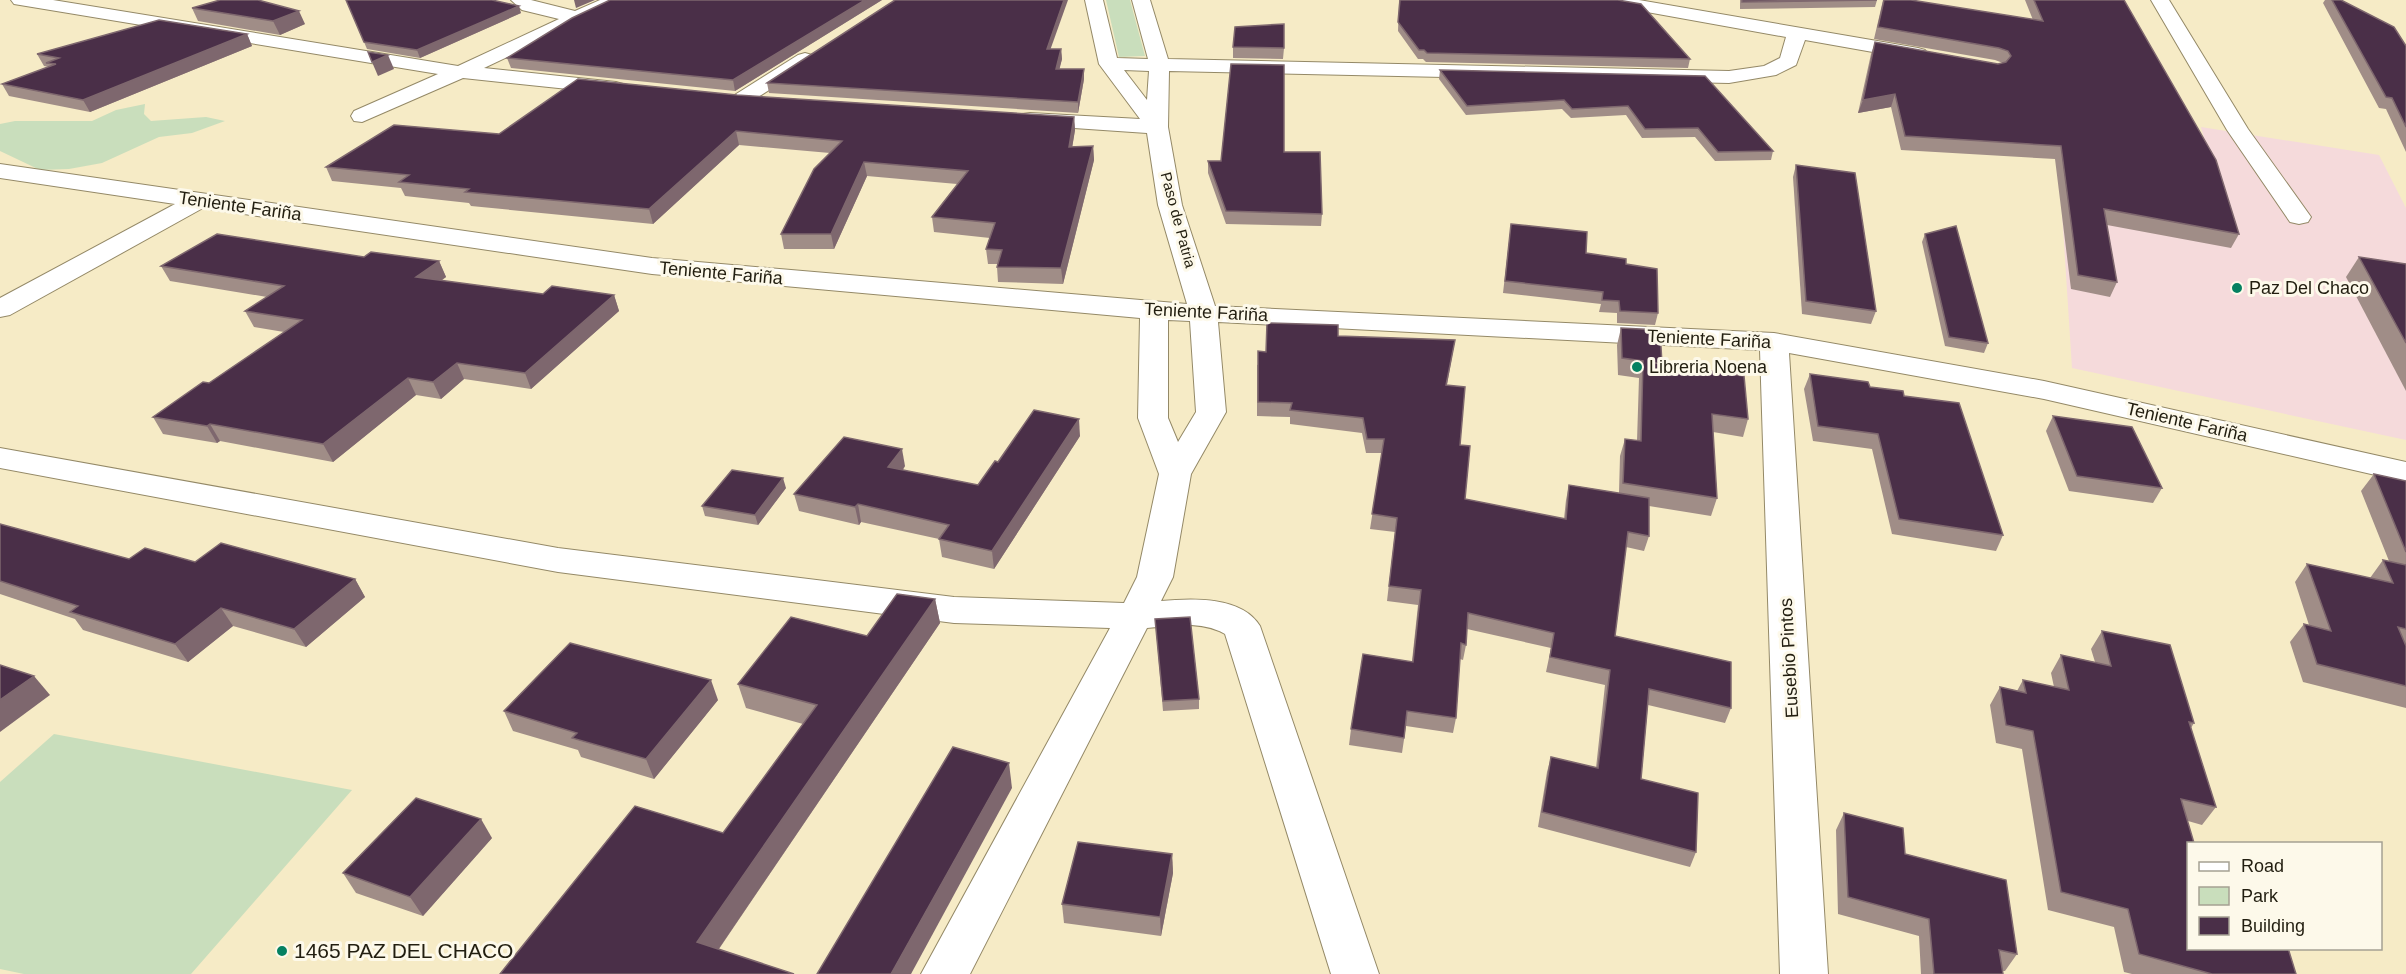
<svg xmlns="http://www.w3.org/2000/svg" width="2406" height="974" font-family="Arial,sans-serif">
	<rect width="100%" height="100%" fill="#f6ebc6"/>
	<polygon fill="#f5dadb" points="2201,127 2379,155 2406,208 2406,440 2072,368 2058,150 2214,175"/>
	<g fill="#c9debc">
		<polygon points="1106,0 1130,0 1145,56 1119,57"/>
		<polygon points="145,104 144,114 151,121 206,117 225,121 192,133 159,137 102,163 69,169 40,170 0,151 0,124 15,121 92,121 116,110"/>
		<polygon points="54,734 352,790 191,974 24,974 0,969 0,782"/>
	</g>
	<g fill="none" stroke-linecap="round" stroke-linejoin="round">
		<defs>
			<g id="minor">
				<polygon points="11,0 53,0 458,66 559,19 522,10 511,0 531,0 575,11 600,0 623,0 620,4 484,68 616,82 623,84 626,88 623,92 616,94 463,78 362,122 354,121 351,116 354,111 438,74 20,5 14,4"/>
				<path d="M 1085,0 L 1103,0 L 1117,58 L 1148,59 L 1132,0 L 1150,0 L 1168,59 L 1729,71 L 1764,66 L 1780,58 L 1786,37 L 1608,5 L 1602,4 L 1599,0 L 1639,0 L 1918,48 L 1925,50 L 1928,54 L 1925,58 L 1918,60 L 1805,40 L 1796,65 L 1776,75 L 1729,83 L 1169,71 L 1168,127 L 1182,205 L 1215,306 L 1774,333 L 2044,381 L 2406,462 L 2406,482 L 2044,399 L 1789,353 L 1828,974 L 1780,974 L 1760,350 L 1218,322 L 1226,412 L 1191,474 L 1173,577 L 1161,601 C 1192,598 1242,596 1260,626 L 1379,974 L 1331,974 L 1225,634 C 1201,620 1173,626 1147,628 L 970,974 L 921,974 L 1110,628 L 954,623 L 558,572 L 0,468 L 0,448 L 558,548 L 954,597 L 1124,603 L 1137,577 L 1159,474 L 1138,418 L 1140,318 L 652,274 L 203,208 L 10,315 L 0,317 L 0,298 L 175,204 L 0,178 L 0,164 L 652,258 L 1187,304 L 1158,205 L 1147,133 L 1030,125 L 1022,124 L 1019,119 L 1022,114 L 1030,113 L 1140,119 L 1099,64 ZM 1124,70 L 1149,71 L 1147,100 ZM 1168,320 L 1190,321 L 1196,412 L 1178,442 L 1168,418 Z"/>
				<polygon points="2151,0 2169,0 2248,129 2311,217 2308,222 2299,224 2290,222 2227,130"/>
				<polygon points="805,53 812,55 815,59 812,63 747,104 740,106 733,104 730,100 733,96 798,55"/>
			</g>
		</defs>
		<use href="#minor" stroke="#948967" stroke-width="2"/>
		<use href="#minor" fill="#fff" fill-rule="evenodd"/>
	</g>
	<g fill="#a08d87">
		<polygon points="346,0 521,13 420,58 367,49"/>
		<polygon points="882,0 735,91 511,68 507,58"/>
		<polygon points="1399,0 1690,59 1688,68 1426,62 1423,59 1418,59 1398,31"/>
		<polygon points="1740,0 1877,0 1875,7 1740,9"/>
		<polygon points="1883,0 1911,0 2033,20 2025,0 2124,0 2239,234 2231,248 2107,225 2117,282 2110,297 2071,289 2055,159 1901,150 1891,107 1858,113 1871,54 1875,42 1998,64 2003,63 1995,60 1874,39"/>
		<polygon points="2325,0 2341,0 2406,46 2406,152 2386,109 2379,108 2323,3"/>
		<polygon points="192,8 305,24 280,35 198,21"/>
		<polygon points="247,34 252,46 90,112 9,96 2,84 49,67 44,66 37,54"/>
		<polygon points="1233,47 1284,48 1283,59 1233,58"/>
		<polygon points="1051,49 1061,49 1062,59 1059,69 1084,69 1084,79 1078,113 769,93 767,83"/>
		<polygon points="1440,70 1705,76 1773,151 1771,160 1715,161 1695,137 1642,138 1626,115 1571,118 1562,109 1466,115 1439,79"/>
		<polygon points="737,95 1074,117 1075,130 1072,147 1093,146 1094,160 1063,284 998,282 997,267 997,264 988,264 986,249 990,238 934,232 932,217 957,184 867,176 834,249 784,249 781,234 830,153 739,145 653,224 471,206 469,203 405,196 401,188 332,181 326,167 499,134"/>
		<polygon points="1284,152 1322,214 1321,226 1226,224 1208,173 1208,161 1221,161"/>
		<polygon points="1796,165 1876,311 1871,324 1802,314 1793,177"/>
		<polygon points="1511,224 1586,253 1626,264 1658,313 1655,325 1617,323 1617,313 1599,312 1601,304 1503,293"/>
		<polygon points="1925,234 1988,343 1984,353 1945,346 1922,242"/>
		<polygon points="364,257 439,261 446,277 441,281 543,294 614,295 619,311 531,389 464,379 441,399 416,395 333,462 220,441 217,443 163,434 153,417 209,383 284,332 254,327 245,311 267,297 170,281 161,266"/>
		<polygon points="2359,257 2406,264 2406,391 2346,277"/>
		<polygon points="1621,328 1662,364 1748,419 1743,437 1713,432 1717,498 1711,516 1649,506 1649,536 1644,551 1626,547 1615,636 1731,708 1725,723 1648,705 1641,779 1696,852 1690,867 1538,827 1547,772 1551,757 1596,768 1605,685 1546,672 1551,648 1467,629 1466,645 1463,660 1460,659 1456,718 1453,733 1406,726 1402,753 1349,745 1351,729 1412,661 1418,605 1387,601 1395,532 1370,529 1382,453 1366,453 1362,433 1290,424 1290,417 1257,416 1257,365 1338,336 1455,340 1447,385 1460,445 1465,499 1564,519 1566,500 1569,485 1619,493 1620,456 1625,439 1637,441 1639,378 1618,375 1617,345"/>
		<polygon points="1810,374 1870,387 1904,396 2003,535 1996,551 1892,534 1872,449 1813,441 1804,389"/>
		<polygon points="2053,416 2162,488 2153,503 2069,491 2046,431"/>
		<polygon points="1080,436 994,569 942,557 939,539 861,522 859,525 799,511 794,494 905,466 903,470 978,485 998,462"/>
		<polygon points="2374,474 2406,481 2406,708 2303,682 2290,642 2304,624 2309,625 2295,582 2307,564 2370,578 2383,560 2389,561 2361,491"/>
		<polygon points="786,488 758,525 705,516 702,506"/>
		<polygon points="0,524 129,559 195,562 355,579 365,597 306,647 233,626 188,662 83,630 75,619 0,594"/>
		<polygon points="935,599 940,623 719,949 500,974 723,833 803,724 746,708 738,684 867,636"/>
		<polygon points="1155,619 1199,699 1199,709 1163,711"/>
		<polygon points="2102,631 2194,723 2191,728 2216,807 2202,825 2188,821 2188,948 2296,974 2132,974 2124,972 2114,927 2048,910 2022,749 1996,743 1990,705 2000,687 2017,691 2023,680 2054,687 2051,673 2061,655 2095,662 2091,649"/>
		<polygon points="718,700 654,779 581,757 578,750 513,731 504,711"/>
		<polygon points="1844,813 1905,854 2017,954 2005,971 2002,971 2003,974 1921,974 1919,936 1838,914 1836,830"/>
		<polygon points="492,838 423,916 356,893 343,873"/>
		<polygon points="1172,854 1173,873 1161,936 1064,923 1062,904"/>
	</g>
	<g fill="#7e676e">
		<polygon points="574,0 595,0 576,8"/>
		<polygon points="865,0 882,0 735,91 733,80"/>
		<polygon points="1064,0 1068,0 1047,59 1047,49"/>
		<polygon points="519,6 521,13 420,58 417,50"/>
		<polygon points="299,11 305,24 280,35 273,21"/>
		<polygon points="247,34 252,46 90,112 83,100"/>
		<polygon points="1061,49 1062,59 1057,79 1056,69"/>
		<polygon points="388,55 394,69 378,76 372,62"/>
		<polygon points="1084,69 1084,79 1078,113 1078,102"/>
		<polygon points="1895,94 1891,107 1858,113 1863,100"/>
		<polygon points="1074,117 1075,130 1070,161 1069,147"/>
		<polygon points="736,131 739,145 653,224 649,209"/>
		<polygon points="1093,146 1094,160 1063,284 1061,268"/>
		<polygon points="864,162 867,176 834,249 831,234"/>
		<polygon points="439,261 446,277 423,293 416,277"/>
		<polygon points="614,295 619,311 531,389 525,373"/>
		<polygon points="457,363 464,379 441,399 433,382"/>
		<polygon points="408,378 416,395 333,462 323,444"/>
		<polygon points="1079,419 1080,436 994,569 992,551"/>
		<polygon points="210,424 220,441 217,443 207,426"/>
		<polygon points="902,449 905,466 892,484 888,467"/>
		<polygon points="783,478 786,488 758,525 755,515"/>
		<polygon points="858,504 861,522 859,525 855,507"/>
		<polygon points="355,579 365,597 306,647 294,629"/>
		<polygon points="935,599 940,623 707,966 697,942"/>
		<polygon points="221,608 233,626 188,662 175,644"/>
		<polygon points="34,676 50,695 0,732 0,700"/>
		<polygon points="711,680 718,700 654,779 646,759"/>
		<polygon points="1009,763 1012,788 911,974 891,974"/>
		<polygon points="481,819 492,838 423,916 410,897"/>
		<polygon points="1172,854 1173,873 1161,936 1160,917"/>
	</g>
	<g fill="#4a2f48" stroke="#7e676e" stroke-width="1.5">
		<polygon points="220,0 258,0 299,11 273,21 192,8"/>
		<polygon points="346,0 492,0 519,6 417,50 364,42"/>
		<polygon points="610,0 865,0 733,80 507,58 572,18"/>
		<polygon points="895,0 1064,0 1047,49 1061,49 1056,69 1084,69 1078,102 767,83"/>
		<polygon points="1400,0 1618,0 1641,4 1690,59 1427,53 1424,50 1419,50 1398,22"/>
		<polygon points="1742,0 1877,0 1742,2"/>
		<polygon points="1884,0 1911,0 2043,21 2034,0 2124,0 2216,160 2239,234 2104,209 2117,282 2078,275 2061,146 1905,136 1895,94 1863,100 1875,42 1998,64 2006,62 2011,56 2008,51 1999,48 1878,27"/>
		<polygon points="2332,0 2341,0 2394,27 2406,46 2406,127 2392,98 2386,97"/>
		<polygon points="159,20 247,34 83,100 2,84 56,64 46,63 59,58 37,54"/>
		<polygon points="1284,24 1284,48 1233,47 1235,27"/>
		<polygon points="368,52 388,55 372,62"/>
		<polygon points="1231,64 1284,65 1284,152 1320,152 1322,214 1226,211 1208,161 1221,161"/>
		<polygon points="1440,70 1705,76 1773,151 1718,152 1698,128 1645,129 1628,106 1572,109 1564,100 1467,106"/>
		<polygon points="578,79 737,95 1074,117 1069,147 1093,146 1061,268 997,267 1002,250 986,249 995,223 932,217 968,171 864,162 831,234 781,234 814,169 842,141 736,131 649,209 465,192 469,189 399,182 409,175 326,167 394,125 499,134"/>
		<polygon points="1796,165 1855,173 1876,311 1806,301"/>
		<polygon points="1511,224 1587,232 1586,253 1626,259 1626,264 1657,269 1658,313 1620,311 1619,301 1602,300 1603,292 1505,281"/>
		<polygon points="1956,226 1988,343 1949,337 1925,234"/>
		<polygon points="217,234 364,257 371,252 439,261 416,277 543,294 552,286 614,295 525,373 457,363 433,382 408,378 323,444 210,424 207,426 153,417 203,382 209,383 302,320 245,311 284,286 161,266"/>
		<polygon points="2359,257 2406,264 2406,343"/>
		<polygon points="1267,323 1338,325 1338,336 1455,340 1446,385 1465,387 1460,445 1470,446 1465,499 1566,519 1569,485 1649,498 1649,536 1628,532 1615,636 1731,662 1731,708 1649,689 1641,779 1698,793 1696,852 1542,812 1551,757 1598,768 1610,670 1550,657 1554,633 1468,613 1466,645 1461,643 1456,718 1407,711 1404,738 1351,729 1363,654 1413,662 1421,590 1389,586 1397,518 1372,514 1384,439 1367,439 1363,418 1290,410 1292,403 1258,402 1258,351 1266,352"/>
		<polygon points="1621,328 1660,330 1662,364 1649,362 1744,376 1748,419 1712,414 1717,498 1623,483 1625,439 1641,441 1643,361 1622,358"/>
		<polygon points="1810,374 1868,382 1870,387 1903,391 1904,396 1959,403 2003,535 1899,519 1878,434 1818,426"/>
		<polygon points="1034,410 1079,419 992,551 939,539 949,525 858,504 855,507 794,494 844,437 902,449 888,467 978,485 995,461 998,462"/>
		<polygon points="2053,416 2132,427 2162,488 2077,476"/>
		<polygon points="732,470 783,478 755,515 702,506"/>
		<polygon points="2374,474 2406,481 2406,552"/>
		<polygon points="0,524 129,559 145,548 195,562 221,543 355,579 294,629 221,608 175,644 70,612 78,606 0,581"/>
		<polygon points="2383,560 2406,565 2406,629 2398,627 2406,646 2406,686 2317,664 2304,624 2331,631 2307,564 2393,583"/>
		<polygon points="897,594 935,599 697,942 794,974 500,974 635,806 723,833 817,705 738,684 791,617 867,636"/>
		<polygon points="1190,617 1199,699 1163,701 1155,619"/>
		<polygon points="2102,631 2170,645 2194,723 2189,722 2216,807 2181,799 2194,843 2188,843 2188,948 2288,948 2296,974 2212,974 2139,954 2128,909 2061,892 2033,731 2006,725 2000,687 2026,693 2023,680 2069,690 2061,655 2111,666"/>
		<polygon points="570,643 711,680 646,759 572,738 577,733 504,711"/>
		<polygon points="0,665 34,676 0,700"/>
		<polygon points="953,747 1009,763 891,974 817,974"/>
		<polygon points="416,798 481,819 410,897 343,873"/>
		<polygon points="1844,813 1903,828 1905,854 2006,880 2017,954 1999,950 2003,974 1934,974 1929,919 1848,897"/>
		<polygon points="1078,842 1172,854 1160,917 1062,904"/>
	</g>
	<g fill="#058161" stroke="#fdf9ea" stroke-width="2">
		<circle cx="2237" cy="288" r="6"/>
		<circle cx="1637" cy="367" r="6"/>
		<circle cx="282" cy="951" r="6"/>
	</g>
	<g text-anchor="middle" stroke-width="6" stroke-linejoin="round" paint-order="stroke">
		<g font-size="15" fill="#221e10" stroke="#fdf9ea">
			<text transform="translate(1178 220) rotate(75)" y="5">Paso de Patria</text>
		</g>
		<g font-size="18" fill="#221e10" stroke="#fdf9ea">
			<text transform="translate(240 206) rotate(8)" y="6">Teniente Fariña</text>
			<text transform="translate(721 273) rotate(5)" y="6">Teniente Fariña</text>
			<text transform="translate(1206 312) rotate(3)" y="6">Teniente Fariña</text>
			<text transform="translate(1709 339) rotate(3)" y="6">Teniente Fariña</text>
			<text transform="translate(2187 422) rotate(13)" y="6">Teniente Fariña</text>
			<text transform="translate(1789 658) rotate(-93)" y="6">Eusebio Pintos</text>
		</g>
		<g font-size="18" fill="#221e10" stroke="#fdf9ea" text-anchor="start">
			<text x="2249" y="294">Paz Del Chaco</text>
			<text x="1649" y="373">Libreria Noena</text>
		</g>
		<g font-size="21" fill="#221e10" stroke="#fdf9ea" text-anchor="start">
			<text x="294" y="958">1465 PAZ DEL CHACO</text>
		</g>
	</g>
	<rect x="2187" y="842" width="195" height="108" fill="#fdf9ea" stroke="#a5a193" stroke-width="1.5"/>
	<rect x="2199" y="862" width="30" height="9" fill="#ffffff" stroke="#a5a193" stroke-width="1.5"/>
	<text x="2241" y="872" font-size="18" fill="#221e10">Road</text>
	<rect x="2199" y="887" width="30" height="18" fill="#c9debc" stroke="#a5a193" stroke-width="1.5"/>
	<text x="2241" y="902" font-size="18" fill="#221e10">Park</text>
	<rect x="2199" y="917" width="30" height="18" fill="#4a2f48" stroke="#a5a193" stroke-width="1.5"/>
	<text x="2241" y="932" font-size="18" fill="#221e10">Building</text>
</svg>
